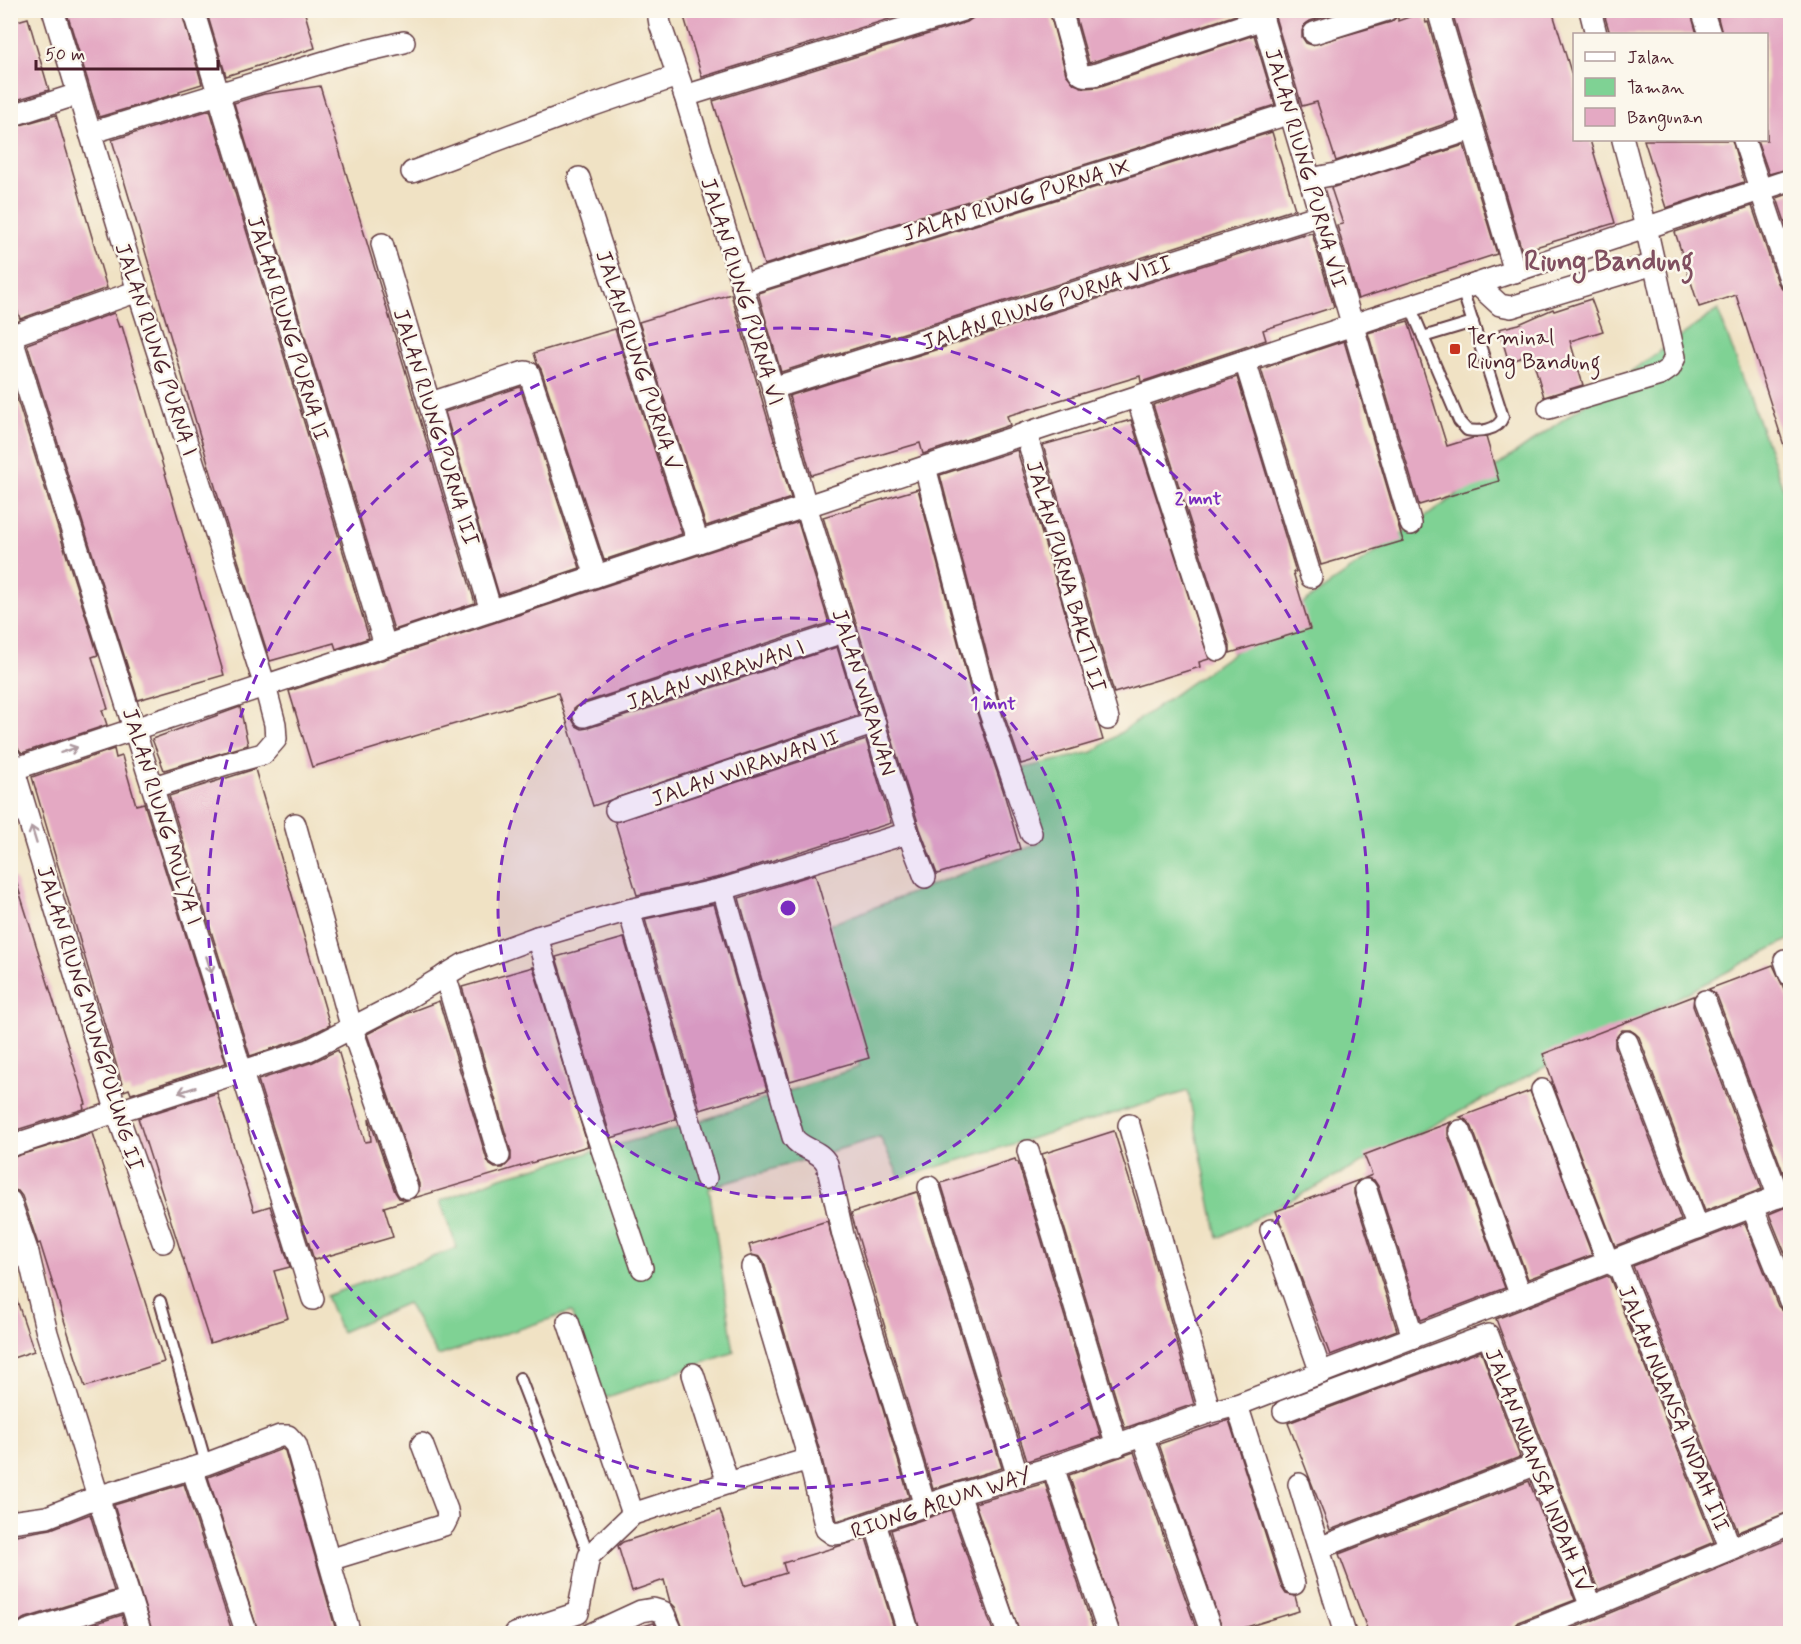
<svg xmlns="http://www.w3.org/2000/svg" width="1801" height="1644" font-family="Mynerve,sans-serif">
	<rect width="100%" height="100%" fill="#fbf7ec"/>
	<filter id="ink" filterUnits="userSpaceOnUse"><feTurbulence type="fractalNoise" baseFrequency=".0167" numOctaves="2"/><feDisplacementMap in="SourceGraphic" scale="12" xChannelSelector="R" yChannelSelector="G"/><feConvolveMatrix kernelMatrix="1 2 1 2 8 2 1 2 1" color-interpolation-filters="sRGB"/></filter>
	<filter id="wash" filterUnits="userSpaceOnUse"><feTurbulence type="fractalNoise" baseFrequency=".008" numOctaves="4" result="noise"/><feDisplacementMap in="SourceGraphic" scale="24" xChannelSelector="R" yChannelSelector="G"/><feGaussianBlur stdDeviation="1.35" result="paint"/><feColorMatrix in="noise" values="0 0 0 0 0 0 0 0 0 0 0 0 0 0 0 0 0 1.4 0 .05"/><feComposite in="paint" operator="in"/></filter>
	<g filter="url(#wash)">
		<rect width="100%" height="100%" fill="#f0e2c4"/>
		<polygon fill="#7fd294" stroke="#647860" stroke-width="1.5" points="1718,310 1790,507 1790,939 1218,1238 1188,1091 900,1178 880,1137 709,1188 734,1352 602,1399 571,1312 438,1356 407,1303 341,1332 326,1296 457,1248 440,1201 501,1177 686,1126 859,1067 824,927 1040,843 1015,770 1093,752"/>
		<g id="blocks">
			<g fill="#e4a9c3">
				<polygon points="66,10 181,10 202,84 179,91 179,93 99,117"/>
				<polygon points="206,10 304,10 315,48 226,76"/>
				<polygon points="682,10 918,10 702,77"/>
				<polygon points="975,10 1049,10 1066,74 1074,84 1084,88 1098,87 1254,35 1275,105 764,265 713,101 967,22 973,18"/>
				<polygon points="1074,10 1248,10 1248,11 1089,63"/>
				<polygon points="1273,10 1343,10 1310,21 1304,25 1302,31 1302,37 1306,43 1312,45 1391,22 1398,16 1398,21 1423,12 1426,23 1428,22 1457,120 1336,161 1317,102 1302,106"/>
				<polygon points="1468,10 1552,10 1575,85 1575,140 1590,140 1615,223 1522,251 1453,15"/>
				<polygon points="1603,10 1690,10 1697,34 1610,34"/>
				<polygon points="1716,10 1791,10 1791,168 1769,174 1757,140 1767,140 1767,34 1722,34"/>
				<polygon points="28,18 49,90 10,102 10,23"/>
				<polygon points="320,86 475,603 394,630 234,103 264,94"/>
				<polygon points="210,110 369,638 336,649 334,643 270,661 220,503 112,140"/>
				<polygon points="56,115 107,288 20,319 10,287 10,128"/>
				<polygon points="1272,132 1295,209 781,372 758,293"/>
				<polygon points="1644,140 1732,140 1744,182 1666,208"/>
				<polygon points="1464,145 1497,254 1358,299 1337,225 1343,224 1331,188"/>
				<polygon points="1791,193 1791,240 1777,198"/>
				<polygon points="1752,206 1778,283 1782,289 1791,291 1791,451 1786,452 1736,295 1699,307 1675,232"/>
				<polygon points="1312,233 1334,307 1263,330 1266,340 1141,382 1140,376 1007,416 1010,425 923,454 920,443 811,475 789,396 1303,234 1303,235"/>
				<polygon points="731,294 791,498 706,526 639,322"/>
				<polygon points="1591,299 1603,331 1570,341 1583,385 1544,397 1531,353 1509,363 1499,329 1519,324 1553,309 1554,311"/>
				<polygon points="114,313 119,327 122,326 224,675 138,700 27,344"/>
				<polygon points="1408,321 1447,446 1473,438 1486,437 1499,481 1419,505 1368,333"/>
				<polygon points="615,329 682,534 604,560 541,369 537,363 534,353"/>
				<polygon points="1344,341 1403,541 1321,565 1261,369"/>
				<polygon points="10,377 98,655 92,657 108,709 102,710 107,725 22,753 17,747 10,724"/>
				<polygon points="1237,377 1296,572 1293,572 1310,629 1230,653 1230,646 1153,405"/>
				<polygon points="520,387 580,568 499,595 445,412"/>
				<polygon points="1131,420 1209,659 1199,662 1200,667 1114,693 1043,445"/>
				<polygon points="1017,450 1103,740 1021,764 999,700 940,475"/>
				<polygon points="918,489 975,707 1003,790 1020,849 937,874 920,829 823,517"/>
				<polygon points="798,522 829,623 580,704 574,708 572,719 576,726 582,729 588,728 837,647 858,715 593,806 558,693 312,767 289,691"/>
				<polygon points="240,707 248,745 164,770 152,739"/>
				<polygon points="866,740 891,823 720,877 637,895 615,822"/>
				<polygon points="114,749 116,758 122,756 136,805 144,803 226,1063 131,1094 129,1089 124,1091 32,777"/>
				<polygon points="255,769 330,1025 304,1038 250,1056 169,796"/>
				<polygon points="815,874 869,1058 790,1081 739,898"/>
				<polygon points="15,878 86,1104 83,1105 84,1109 10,1132 10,879"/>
				<polygon points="714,904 767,1090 700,1110 645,919"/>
				<polygon points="624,938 676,1119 611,1138 556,957"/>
				<polygon points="1773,965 1791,1004 1791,1179 1786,1180 1717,996 1709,989"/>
				<polygon points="533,967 588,1146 414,1198 419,1191 419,1184 367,1034 410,1012 439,1001 487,1160 490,1165 495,1168 503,1168 511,1160 511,1152 462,987"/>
				<polygon points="1694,996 1693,1006 1762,1189 1705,1211 1639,1037 1635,1033 1630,1030 1622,1030 1615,1039 1615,1047 1681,1220 1615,1246 1552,1082 1553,1082 1543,1054"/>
				<polygon points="338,1050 365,1142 371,1141 369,1118 395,1192 399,1198 407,1200 384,1207 393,1237 314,1260 258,1080 313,1062"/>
				<polygon points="1530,1091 1592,1255 1528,1279 1472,1127 1468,1121 1460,1117"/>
				<polygon points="217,1093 254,1211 270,1206 290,1267 274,1271 288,1318 210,1343 138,1118"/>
				<polygon points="1451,1122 1448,1128 1448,1135 1505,1288 1421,1320 1378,1186 1374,1180 1365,1178 1372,1175 1364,1155"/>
				<polygon points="1114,1131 1144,1226 1194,1404 1125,1428 1042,1154"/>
				<polygon points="92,1133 164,1362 85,1387 40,1243 38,1244 22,1196 18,1191 10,1189 10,1158"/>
				<polygon points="1015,1159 1016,1162 1018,1162 1101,1437 1027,1461 941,1183"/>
				<polygon points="1359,1180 1354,1187 1354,1194 1397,1330 1330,1355 1276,1211"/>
				<polygon points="917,1192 1002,1468 933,1489 851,1213"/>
				<polygon points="1791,1205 1791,1268 1769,1214"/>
				<polygon points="827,1221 909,1497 837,1521 821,1455 764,1263 760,1257 752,1255 749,1245"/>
				<polygon points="1745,1223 1778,1306 1783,1311 1791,1313 1791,1511 1738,1532 1633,1266"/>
				<polygon points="1607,1276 1610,1278 1714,1542 1598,1590 1496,1319"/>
				<polygon points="10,1292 14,1292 34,1351 10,1359"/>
				<polygon points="1481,1351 1520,1457 1330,1530 1288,1423"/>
				<polygon points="1229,1420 1282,1588 1286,1594 1295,1596 1299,1611 1224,1634 1159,1444"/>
				<polygon points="282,1449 285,1451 337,1634 259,1634 208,1477"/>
				<polygon points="1134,1452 1198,1634 1121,1634 1069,1475"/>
				<polygon points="1529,1481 1575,1600 1518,1622 1513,1627 1510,1634 1369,1634 1339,1554"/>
				<polygon points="1045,1483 1095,1634 1020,1634 975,1503"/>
				<polygon points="184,1484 233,1634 153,1634 114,1505"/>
				<polygon points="720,1510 744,1586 786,1573 783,1563 866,1538 896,1634 685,1634 675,1607 670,1602 664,1580 632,1591 618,1546 623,1542"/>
				<polygon points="951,1510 994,1634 921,1634 891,1530"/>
				<polygon points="90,1514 114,1591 23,1619 15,1626 10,1627 10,1536 51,1529"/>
				<polygon points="1791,1538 1791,1634 1559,1634 1596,1619"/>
				<polygon points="122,1615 127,1634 62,1634"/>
				<polygon points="654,1623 659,1634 634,1634 633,1629"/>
			</g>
		</g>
	</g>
	<g filter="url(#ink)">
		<use href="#blocks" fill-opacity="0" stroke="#633c42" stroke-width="1.5"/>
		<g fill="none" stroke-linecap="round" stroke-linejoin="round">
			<defs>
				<g id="service">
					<path d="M 1410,306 L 1459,421 L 1467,430 C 1479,432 1498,431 1503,417 L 1462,289"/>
					<polyline points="1423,337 1473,322"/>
					<polyline points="160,1301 206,1464"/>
					<polyline points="520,1378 589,1556"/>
				</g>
				<g id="minor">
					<polyline points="53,10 138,291 265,686 275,724 276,739 263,754 226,764 154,787"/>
					<polyline points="193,10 385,645"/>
					<polyline points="662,10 659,18 660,24 685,96 773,388 806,506 908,833 925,877"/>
					<path d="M 1061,10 L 1077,68 C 1081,77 1085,76 1094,75 L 1263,19"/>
					<polyline points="1260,10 1411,524"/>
					<polyline points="1438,10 1515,272"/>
					<polyline points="1590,10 1596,34"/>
					<polyline points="1702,10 1710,34"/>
					<polyline points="1314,33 1387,10"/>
					<polyline points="685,96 963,10"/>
					<polyline points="10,116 78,94"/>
					<polyline points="90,133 344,56 404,42"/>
					<polyline points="1744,140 1790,279"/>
					<polyline points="412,172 562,116 677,76"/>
					<polyline points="579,178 698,542"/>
					<polyline points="1310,179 1336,174 1472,129"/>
					<polyline points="382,244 491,611"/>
					<polyline points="1477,284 1500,305 1511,307 1654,264"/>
					<polyline points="742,285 1291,113"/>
					<polyline points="10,333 313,1299"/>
					<polyline points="10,336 138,291"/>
					<polyline points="1245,361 1311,577"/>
					<polyline points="773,388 1320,215"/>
					<polyline points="1137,397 1218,650"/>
					<polyline points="431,403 525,372 529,373 596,576"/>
					<polyline points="1549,408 1660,375 1670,368 1675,357 1646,227 1623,140"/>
					<polyline points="1026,433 1108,719"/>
					<polyline points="925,467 987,704 1031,833"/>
					<polyline points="584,716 846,631"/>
					<polyline points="10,757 117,1113 163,1242"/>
					<polyline points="14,769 1790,180"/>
					<polyline points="616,810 875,723"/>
					<polyline points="295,824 352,1029 407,1188"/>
					<path d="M 723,889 L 793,1137 C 801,1150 820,1149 827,1164 L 843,1235 L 925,1506"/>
					<polyline points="629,910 706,1178"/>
					<polyline points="537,937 589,1111 642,1268"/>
					<polyline points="1785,960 1790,975"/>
					<polyline points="445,975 499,1156"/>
					<polyline points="1705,1001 1779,1197"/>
					<polyline points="1627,1042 1698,1228"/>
					<polyline points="1542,1090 1608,1262 1620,1269 1730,1547"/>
					<polyline points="1129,1125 1210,1412"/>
					<polyline points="1460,1131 1521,1296"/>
					<polyline points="10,1146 309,1050 396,1005 464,964 537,937 629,910 723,889 908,833"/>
					<polyline points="1028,1151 1117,1446"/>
					<polyline points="929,1187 1018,1477"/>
					<polyline points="1366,1190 1413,1337"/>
					<polyline points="10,1201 28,1253 47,1333 141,1634"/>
					<polyline points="1752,1207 1790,1301"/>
					<polyline points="1271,1230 1321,1373"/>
					<polyline points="10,1259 28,1253"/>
					<polyline points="752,1267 809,1459"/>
					<polyline points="568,1322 633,1514"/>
					<polyline points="693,1374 728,1483"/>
					<polyline points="1237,1405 1294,1584"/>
					<polyline points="1284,1411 1488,1335 1591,1607"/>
					<polyline points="1142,1435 1212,1634"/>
					<polyline points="1053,1467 1109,1634"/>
					<polyline points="192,1468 247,1634"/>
					<polyline points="1299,1484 1345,1634"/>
					<polyline points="959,1494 1008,1634"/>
					<polyline points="10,1522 47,1517 97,1497 206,1464 280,1436 288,1436 296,1445 350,1634"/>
					<polyline points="875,1523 909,1634"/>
					<polyline points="1319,1548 1537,1464"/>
					<polyline points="329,1560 444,1525 448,1517 447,1510 422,1444"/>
					<polyline points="27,1631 130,1599"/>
					<polyline points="515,1634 578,1613 589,1556 633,1514 728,1483 809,1459 826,1529 833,1534 842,1533 959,1494 1053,1467 1210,1412 1237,1405 1790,1192"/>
					<polyline points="591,1634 641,1611 653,1609 663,1612 673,1634"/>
					<polyline points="1523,1634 1591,1607 1790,1524"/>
				</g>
			</defs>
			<use href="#service" stroke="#633c42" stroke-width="14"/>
			<use href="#minor" stroke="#633c42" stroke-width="24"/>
			<use href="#service" stroke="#fff" stroke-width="10"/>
			<use href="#minor" stroke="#fff" stroke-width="21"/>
		</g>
		<defs><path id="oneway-shaft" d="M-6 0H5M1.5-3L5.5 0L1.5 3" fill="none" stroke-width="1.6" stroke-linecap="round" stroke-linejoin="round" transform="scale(1.5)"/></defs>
		<g stroke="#ae9aa0">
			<use href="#oneway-shaft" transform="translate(69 750) rotate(-18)"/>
			<use href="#oneway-shaft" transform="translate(34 835) rotate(-107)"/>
			<use href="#oneway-shaft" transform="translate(209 965) rotate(73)"/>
			<use href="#oneway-shaft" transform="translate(187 1090) rotate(162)"/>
		</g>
	</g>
	<circle cx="788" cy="908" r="290" fill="#7b2cbf" fill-opacity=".12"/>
	<g fill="none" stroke="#7b2cbf" stroke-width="3" stroke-dasharray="10 8">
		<circle cx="788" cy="908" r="290"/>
		<circle cx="788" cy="908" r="580"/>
	</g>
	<rect fill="#c8321e" stroke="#fbf7ec" stroke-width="2" x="1449" y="343" width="12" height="12" rx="3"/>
	<g text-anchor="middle" stroke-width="5" stroke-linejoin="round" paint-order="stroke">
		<g font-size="22" fill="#4a1f2b" stroke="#fbf7ec">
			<text transform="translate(1307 168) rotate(74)" y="8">JALAN RIUNG PURNA VII</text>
			<text transform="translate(1016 199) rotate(-17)" y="8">JALAN RIUNG PURNA IX</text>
			<text transform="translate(743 291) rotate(73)" y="8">JALAN RIUNG PURNA VI</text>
			<text transform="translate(1047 302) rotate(-18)" y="8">JALAN RIUNG PURNA VIII</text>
			<text transform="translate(289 328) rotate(73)" y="8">JALAN RIUNG PURNA II</text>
			<text transform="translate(157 349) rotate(72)" y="8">JALAN RIUNG PURNA I</text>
			<text transform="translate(639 360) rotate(72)" y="8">JALAN RIUNG PURNA V</text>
			<text transform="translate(437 427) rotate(73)" y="8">JALAN RIUNG PURNA III</text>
			<text transform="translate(1067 576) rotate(74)" y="8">JALAN PURNA BAKTI II</text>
			<text transform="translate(715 674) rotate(-18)" y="8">JALAN WIRAWAN I</text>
			<text transform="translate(865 692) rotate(73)" y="8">JALAN WIRAWAN</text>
			<text transform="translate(745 767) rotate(-19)" y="8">JALAN WIRAWAN II</text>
			<text transform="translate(163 816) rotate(73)" y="8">JALAN RIUNG MULYA I</text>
			<text transform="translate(91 1018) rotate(73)" y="8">JALAN RIUNG MUNGPULUNG II</text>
			<text transform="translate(1675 1408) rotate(68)" y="8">JALAN NUANSA INDAH III</text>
			<text transform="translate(1539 1470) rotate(69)" y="8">JALAN NUANSA INDAH IV</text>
			<text transform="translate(941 1502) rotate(-18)" y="8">RIUNG ARUM WAY</text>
		</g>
		<g font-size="22" fill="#4a1f2b" stroke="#fbf7ec" text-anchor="start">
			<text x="1467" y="344">Terminal<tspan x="1467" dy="25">Riung Bandung</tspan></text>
		</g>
		<g font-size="28" font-weight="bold" fill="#804f60" stroke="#fbf7ec">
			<text x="1609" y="270">Riung Bandung</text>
		</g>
	</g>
	<circle cx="788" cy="908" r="9" fill="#7b2cbf" stroke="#fbf7ec" stroke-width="3"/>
	<g font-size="18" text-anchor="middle" font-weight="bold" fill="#7b2cbf" stroke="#fbf7ec" stroke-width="5" stroke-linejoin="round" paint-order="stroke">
		<text x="1198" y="504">2 mnt</text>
		<text x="993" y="709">1 mnt</text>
	</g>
	<rect width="1801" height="1644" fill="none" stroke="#fbf7ec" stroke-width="36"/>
	<rect x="1573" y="33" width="195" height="108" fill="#fbf7ec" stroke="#b4a19f" stroke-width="1.5"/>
	<rect x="1585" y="52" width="30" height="9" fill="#ffffff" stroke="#b4a19f" stroke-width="1.5"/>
	<text x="1627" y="63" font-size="18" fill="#4a1f2b">Jalan</text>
	<rect x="1585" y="78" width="30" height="18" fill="#7fd294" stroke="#b4a19f" stroke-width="1.5"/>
	<text x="1627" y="93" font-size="18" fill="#4a1f2b">Taman</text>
	<rect x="1585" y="108" width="30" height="18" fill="#e4a9c3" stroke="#b4a19f" stroke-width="1.5"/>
	<text x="1627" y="123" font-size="18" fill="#4a1f2b">Bangunan</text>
	<path d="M36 60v9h182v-9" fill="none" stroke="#4a1f2b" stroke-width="3"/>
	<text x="45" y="60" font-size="18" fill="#4a1f2b" stroke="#fbf7ec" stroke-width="4.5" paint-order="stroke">50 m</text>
</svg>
